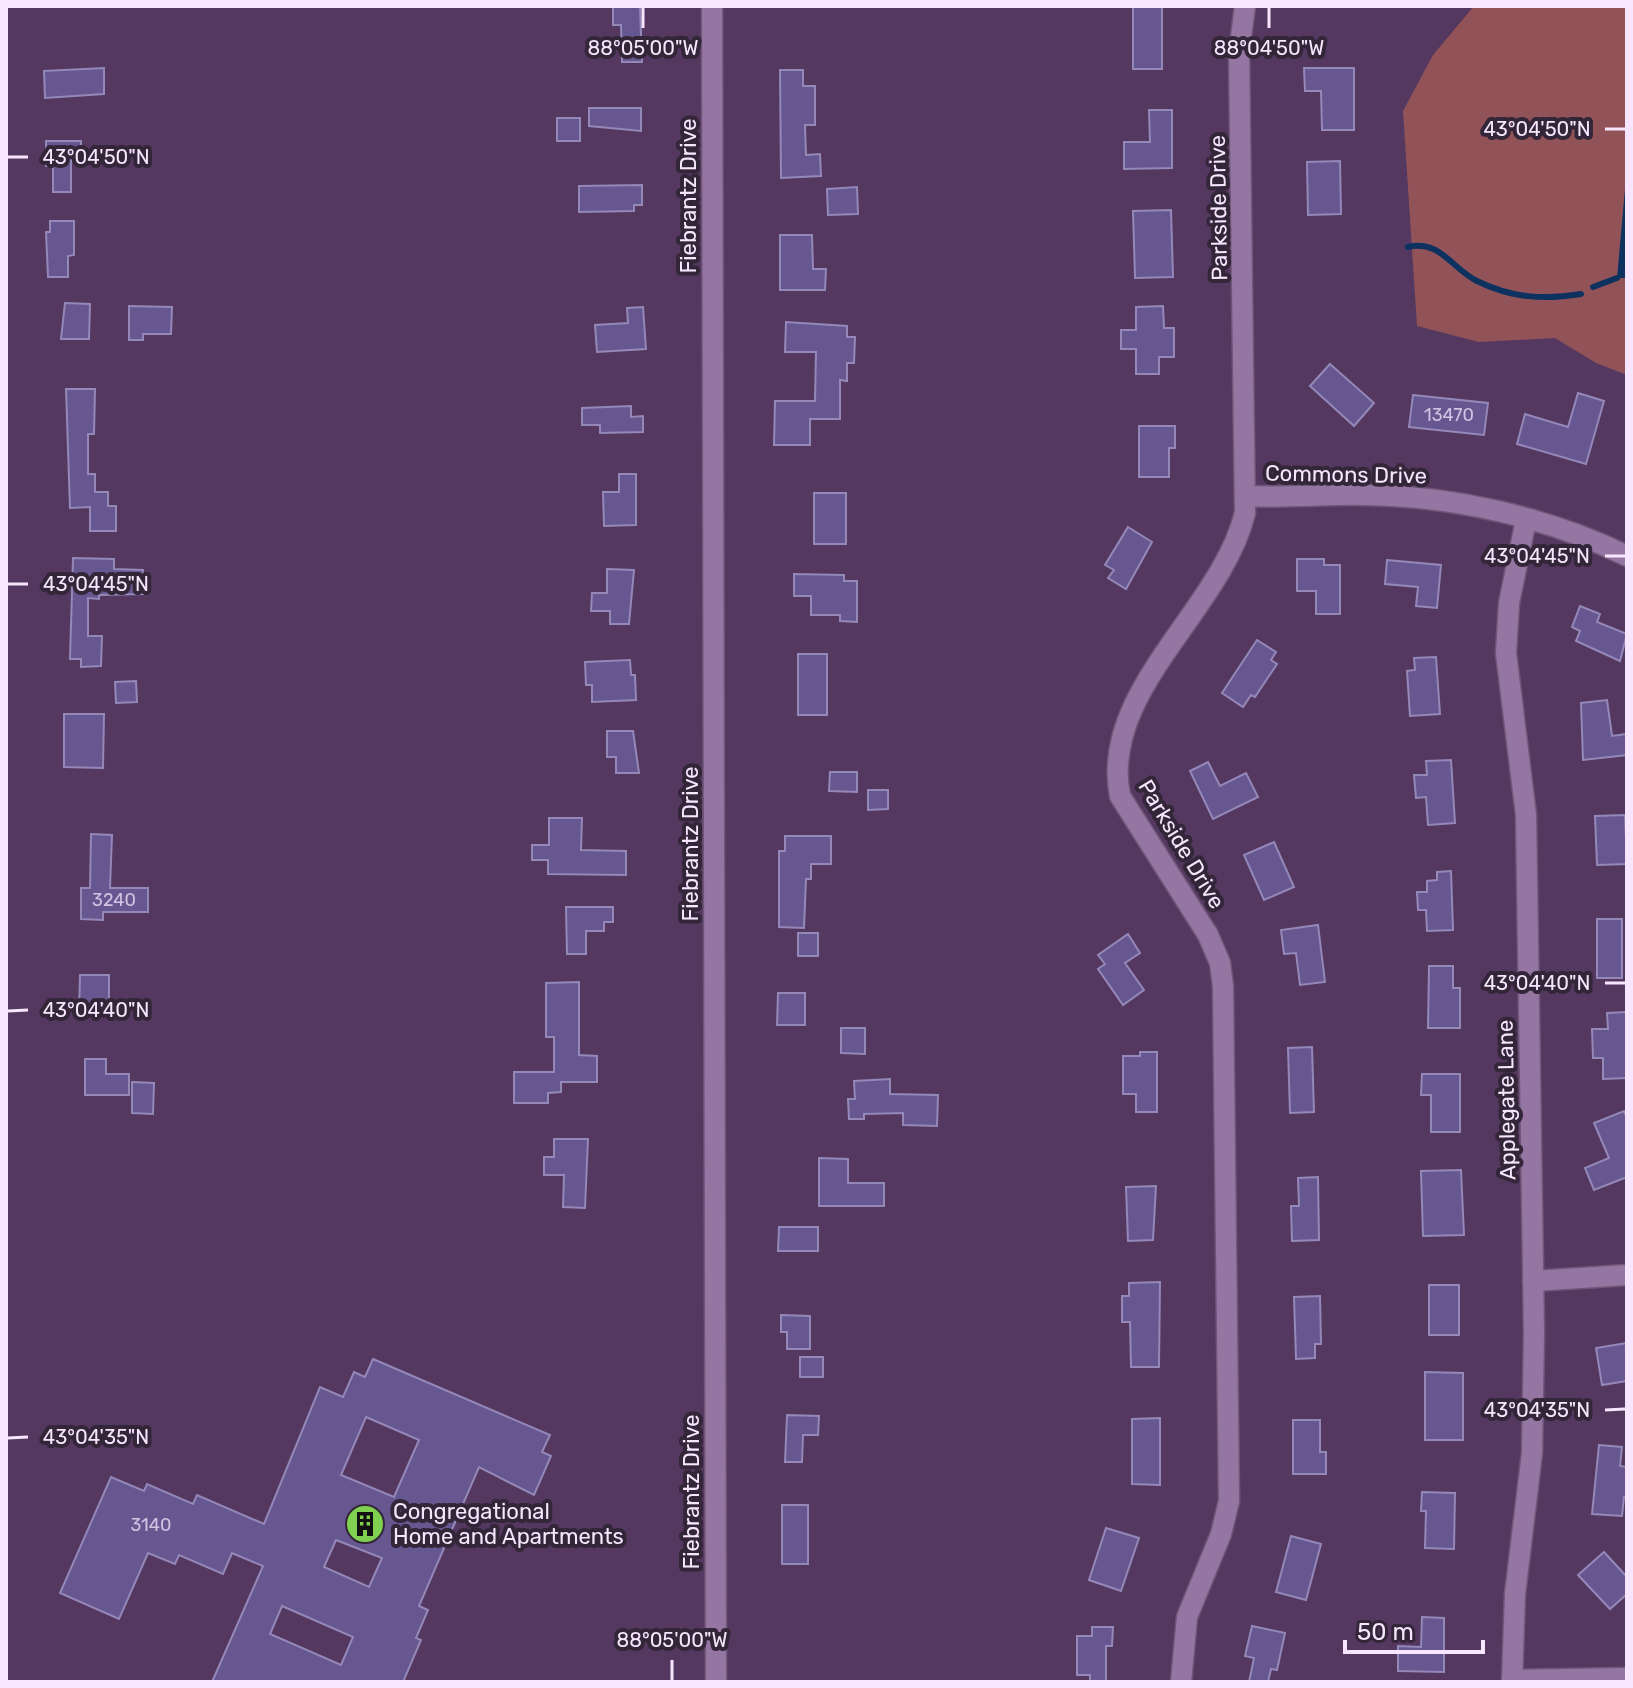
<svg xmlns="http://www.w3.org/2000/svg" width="1633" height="1688" font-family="Rubik,sans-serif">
	<rect width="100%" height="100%" fill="#543860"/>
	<polygon fill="#915358" points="1474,6 1627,6 1627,375 1596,363 1555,338 1479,342 1417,326 1403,111 1433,55"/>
	<polygon fill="#0d3260" points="1627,167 1627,278 1617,278"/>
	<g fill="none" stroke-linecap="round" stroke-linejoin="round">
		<g stroke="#0d3260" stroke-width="6">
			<path d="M 1408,247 C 1440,239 1452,269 1477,281 C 1511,298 1544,300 1581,294"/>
			<polyline points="1593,287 1617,278"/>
		</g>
	</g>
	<g fill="#675791" stroke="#9488b9" stroke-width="2" fill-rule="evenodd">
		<polygon points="613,6 640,6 642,62 622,62 621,25 613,25"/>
		<rect x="1133" y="6" width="29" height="63"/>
		<polygon points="104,68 104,94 45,98 44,71"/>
		<polygon points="1304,68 1354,68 1354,130 1322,130 1321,91 1305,91"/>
		<polygon points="780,70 803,70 803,86 815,86 815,125 805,125 806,155 820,154 821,176 781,178"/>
		<polygon points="589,108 641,108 641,131 589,126"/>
		<polygon points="1149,110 1172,110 1172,168 1124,169 1124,142 1150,142"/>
		<rect x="557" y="118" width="23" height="23"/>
		<polygon points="46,141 81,141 81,158 71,158 71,192 53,192 53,166 46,166"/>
		<polygon points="1340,161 1341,214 1308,215 1307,162"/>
		<polygon points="642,185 642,205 634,205 634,211 579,212 579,186"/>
		<polygon points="857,187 858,214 828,215 827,189"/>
		<polygon points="1171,210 1173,277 1135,278 1133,211"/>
		<polygon points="50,221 74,221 74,255 68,256 68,277 48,277 46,232 50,232"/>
		<polygon points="780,235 812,235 813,269 826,269 825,290 780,290"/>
		<polygon points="65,303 90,304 89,339 61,339"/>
		<polygon points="129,306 172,307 171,334 143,334 143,340 129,340"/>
		<polygon points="1163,306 1164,328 1174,328 1174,357 1159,357 1159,374 1136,374 1136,349 1121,349 1121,330 1136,330 1136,307"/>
		<polygon points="643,307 646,349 597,352 595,325 628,323 627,308"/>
		<polygon points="786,322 847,326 847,337 855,337 854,363 847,363 847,381 840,380 840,419 810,419 810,445 774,445 775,401 815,401 816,352 785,352"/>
		<polygon points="1330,364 1374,403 1354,426 1310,386"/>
		<polygon points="66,389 95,389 94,434 88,434 88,474 95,474 95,492 108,492 108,506 116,506 116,531 90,531 90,507 70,508"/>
		<polygon points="1578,393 1604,401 1586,464 1517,444 1525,414 1568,427"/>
		<polygon points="1413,395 1488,403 1484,435 1409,427"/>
		<polygon points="631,406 631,417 643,416 643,432 600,433 600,425 582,425 582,408"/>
		<polygon points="1139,426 1175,426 1175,448 1169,448 1169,477 1139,477"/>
		<polygon points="619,474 636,474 636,525 604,526 603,492 619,492"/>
		<rect x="814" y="493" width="32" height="51"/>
		<polygon points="1128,527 1152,542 1126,589 1108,578 1114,570 1105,565"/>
		<polygon points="73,558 114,559 114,569 143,570 143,594 99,595 99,599 88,598 88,636 102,636 101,666 81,667 81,659 70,659"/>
		<polygon points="1297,559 1324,559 1324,565 1340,565 1340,614 1316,614 1316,591 1297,591"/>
		<polygon points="1387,560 1441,565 1437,608 1416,606 1418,587 1385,584"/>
		<polygon points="607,569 634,570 629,624 610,624 610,611 591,611 592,593 607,593"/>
		<polygon points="794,574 844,575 844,581 857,581 857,622 840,621 840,615 811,615 811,596 794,596"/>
		<polygon points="1580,606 1600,614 1597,622 1627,634 1620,661 1576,641 1580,631 1572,627"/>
		<polygon points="1257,640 1276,652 1271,660 1277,664 1255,697 1251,695 1243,707 1222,693"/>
		<rect x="798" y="654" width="29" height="61"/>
		<polygon points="1436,657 1440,714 1410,716 1407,671 1415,670 1414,658"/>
		<polygon points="630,660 631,675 635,675 636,700 592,702 592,685 586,685 585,662"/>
		<polygon points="136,681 137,702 116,703 115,682"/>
		<polygon points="1607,700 1612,736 1627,734 1627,755 1583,760 1581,703"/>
		<polygon points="64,714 104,714 103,768 64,767"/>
		<polygon points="607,731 633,731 639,773 616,773 616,757 607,757"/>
		<polygon points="1451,760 1455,823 1428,825 1426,797 1416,798 1414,775 1427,775 1426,761"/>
		<polygon points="1208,762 1220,786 1246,773 1258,797 1213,819 1190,771"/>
		<polygon points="830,772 857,772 857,792 829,791"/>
		<polygon points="868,790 888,790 888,809 868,810"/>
		<polygon points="1625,815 1627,864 1597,865 1595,816"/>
		<polygon points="549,818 582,818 581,850 626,851 626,875 548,874 548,860 532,860 532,845 549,845"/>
		<polygon points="91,834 112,835 110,888 148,888 148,912 103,912 103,920 81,919 81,888 90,888"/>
		<polygon points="785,836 831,836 831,864 811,864 811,879 806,879 804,928 779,927 779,851 785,851"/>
		<polygon points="1274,842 1294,887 1264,900 1244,855"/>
		<polygon points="1451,871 1453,930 1427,931 1426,910 1418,910 1417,892 1427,892 1427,881 1437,880 1437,872"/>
		<polygon points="566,907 613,907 613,922 604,922 604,931 586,931 586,954 567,954"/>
		<rect x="1597" y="919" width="25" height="59"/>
		<polygon points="1318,925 1325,982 1300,985 1296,953 1284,954 1281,930"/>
		<rect x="798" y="933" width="20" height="23"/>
		<polygon points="1128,934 1140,953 1125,963 1144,990 1123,1005 1098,969 1105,964 1098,955"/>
		<polygon points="1429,966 1453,966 1453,988 1460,988 1460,1028 1428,1028"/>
		<polygon points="80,975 109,975 109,1012 79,1012"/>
		<polygon points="579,982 579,1055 597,1056 597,1082 561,1082 561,1092 548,1093 548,1103 514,1103 514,1072 554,1072 554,1037 546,1037 546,983"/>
		<polygon points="778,993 805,993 805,1025 777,1025"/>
		<polygon points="1627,1012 1627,1078 1603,1079 1603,1058 1593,1058 1592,1029 1608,1029 1607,1013"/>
		<polygon points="841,1028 865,1028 865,1054 841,1053"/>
		<polygon points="1312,1047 1314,1112 1290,1113 1288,1048"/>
		<polygon points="1140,1052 1157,1052 1157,1112 1136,1112 1136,1094 1123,1094 1123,1056 1140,1056"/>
		<polygon points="85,1059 106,1059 106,1074 129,1074 129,1095 85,1095"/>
		<polygon points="1422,1074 1460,1074 1460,1132 1431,1132 1431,1095 1421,1095"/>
		<polygon points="890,1079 890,1094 938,1095 937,1126 903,1125 903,1113 864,1114 864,1119 849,1119 848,1099 855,1099 854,1081"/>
		<polygon points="132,1082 154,1083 153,1114 132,1113"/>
		<polygon points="1624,1111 1627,1119 1627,1177 1594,1190 1585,1168 1609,1158 1594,1123"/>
		<polygon points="554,1139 588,1139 585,1208 563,1207 564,1175 544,1175 544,1157 554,1157"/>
		<polygon points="819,1158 848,1159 848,1183 884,1183 884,1206 819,1206"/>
		<polygon points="1461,1170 1464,1235 1423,1236 1421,1171"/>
		<polygon points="1318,1177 1319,1240 1292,1241 1291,1206 1299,1206 1298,1178"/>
		<polygon points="1156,1186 1153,1240 1128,1241 1126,1187"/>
		<polygon points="779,1227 818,1227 818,1251 778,1251"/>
		<polygon points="1160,1282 1159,1367 1131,1367 1130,1322 1122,1322 1122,1296 1129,1296 1129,1283"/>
		<rect x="1429" y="1285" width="30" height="50"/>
		<polygon points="1320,1296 1321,1344 1315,1344 1315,1358 1296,1359 1294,1297"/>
		<polygon points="781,1315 810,1316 810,1349 787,1349 787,1332 781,1332"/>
		<polygon points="1627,1343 1627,1381 1602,1385 1596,1348"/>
		<rect x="800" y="1357" width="23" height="20"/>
		<path d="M 373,1359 L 550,1435 L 542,1452 L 551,1456 L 534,1495 L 479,1467 L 419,1606 L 428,1610 L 416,1638 L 421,1640 L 403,1682 L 212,1682 L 263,1566 L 232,1553 L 223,1574 L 179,1555 L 175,1564 L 148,1553 L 119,1619 L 60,1593 L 111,1477 L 144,1491 L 147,1484 L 193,1504 L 197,1495 L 264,1524 L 320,1387 L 343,1397 L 354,1372 L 365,1377 ZM 366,1417 L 419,1440 L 394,1497 L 341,1475 ZM 336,1540 L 382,1558 L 369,1587 L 324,1567 ZM 282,1606 L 353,1637 L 341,1665 L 270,1634 Z"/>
		<polygon points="1425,1372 1463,1373 1463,1440 1425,1440"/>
		<polygon points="787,1415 819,1416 818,1435 803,1435 802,1462 785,1462"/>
		<polygon points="1160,1418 1160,1485 1132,1484 1132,1419"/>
		<polygon points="1293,1420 1320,1420 1320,1452 1326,1452 1326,1474 1293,1474"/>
		<polygon points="1599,1445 1622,1447 1620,1466 1627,1467 1627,1497 1624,1497 1622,1516 1592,1514"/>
		<polygon points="1422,1492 1455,1493 1454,1549 1425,1548 1426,1511 1421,1511"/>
		<rect x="782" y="1505" width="26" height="59"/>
		<polygon points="1106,1528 1139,1538 1121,1591 1089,1580"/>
		<polygon points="1291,1536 1321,1544 1306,1600 1276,1592"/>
		<polygon points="1604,1552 1627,1577 1627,1594 1610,1609 1578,1575"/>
		<polygon points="1422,1617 1444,1618 1444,1672 1398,1671 1398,1646 1421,1647"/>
		<polygon points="1252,1626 1285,1633 1277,1670 1271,1669 1268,1682 1249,1682 1254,1658 1245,1656"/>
		<polygon points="1092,1627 1113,1627 1112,1646 1106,1646 1106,1682 1090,1682 1090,1675 1077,1675 1077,1636 1092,1636"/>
	</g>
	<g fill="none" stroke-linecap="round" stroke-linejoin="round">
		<defs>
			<g id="street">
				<polyline points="712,6 716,1682"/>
				<path d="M 1247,496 C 1286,498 1326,494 1365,495 C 1452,496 1548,517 1627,556"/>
				<polyline points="1533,1281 1627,1275"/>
				<polyline points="1512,1680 1627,1678"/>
				<path d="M 1181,1682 L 1187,1617 L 1221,1534 L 1229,1501 L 1223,986 L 1220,963 L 1208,935 L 1120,796 C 1099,691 1221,611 1245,513 L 1239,52 L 1245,6"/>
				<polyline points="1512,1682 1515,1594 1532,1453 1534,1333 1526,815 1506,653 1509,603 1526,520"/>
			</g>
		</defs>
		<use href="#street" stroke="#6e5678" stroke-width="23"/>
		<use href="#street" stroke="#9576a2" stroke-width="20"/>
	</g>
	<path fill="none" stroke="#f7e6fe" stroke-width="3" d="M 643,8 L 643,28M 1269,8 L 1269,28M 1605,129 L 1625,129M 8,157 L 28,157M 1605,556 L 1625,556M 8,584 L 28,584M 1605,983 L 1625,983M 8,1011 L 28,1010M 1605,1410 L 1625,1409M 8,1438 L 28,1437M 672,1660 L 672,1680"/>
	<defs>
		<symbol id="building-disc" viewBox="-11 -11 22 22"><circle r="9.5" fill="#80d051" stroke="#332638"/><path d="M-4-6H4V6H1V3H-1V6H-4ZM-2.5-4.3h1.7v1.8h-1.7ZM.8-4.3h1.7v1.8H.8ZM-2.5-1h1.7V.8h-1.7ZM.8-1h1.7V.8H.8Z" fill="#111"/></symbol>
	</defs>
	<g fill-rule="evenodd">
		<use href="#building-disc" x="343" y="1502" width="44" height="44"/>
	</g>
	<g text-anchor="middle" stroke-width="8" stroke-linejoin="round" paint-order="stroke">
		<g font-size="18" fill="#d3c2e3">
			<text x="1449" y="421">13470</text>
			<text x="114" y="906">3240</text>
			<text x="151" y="1531">3140</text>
		</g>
		<g font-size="22" fill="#f7e6fe" stroke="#332638">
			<text transform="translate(688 196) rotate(-90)" y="8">Fiebrantz Drive</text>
			<text transform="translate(1218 208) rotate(-91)" y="8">Parkside Drive</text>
			<text transform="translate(1346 474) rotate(1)" y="8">Commons Drive</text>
			<text transform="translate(690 844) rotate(-90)" y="8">Fiebrantz Drive</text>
			<text transform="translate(1182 844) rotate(59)" y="8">Parkside Drive</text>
			<text transform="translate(1506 1100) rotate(-91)" y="8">Applegate Lane</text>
			<text transform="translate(691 1492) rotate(-90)" y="8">Fiebrantz Drive</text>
		</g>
		<g font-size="22" fill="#f7e6fe" stroke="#332638" text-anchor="start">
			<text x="393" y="1519">Congregational<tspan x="393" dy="25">Home and Apartments</tspan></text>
		</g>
	</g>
	<g font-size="20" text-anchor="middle" fill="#f7e6fe" stroke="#332638" stroke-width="8" stroke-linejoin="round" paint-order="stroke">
		<text x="643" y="55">88°05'00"W</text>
		<text x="1269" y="55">88°04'50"W</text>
		<text x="1537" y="136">43°04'50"N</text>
		<text x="96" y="164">43°04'50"N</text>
		<text x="1537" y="563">43°04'45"N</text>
		<text x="96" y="591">43°04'45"N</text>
		<text x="1537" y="990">43°04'40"N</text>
		<text x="96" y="1017">43°04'40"N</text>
		<text x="1537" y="1417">43°04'35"N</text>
		<text x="96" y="1444">43°04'35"N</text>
		<text x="672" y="1647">88°05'00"W</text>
	</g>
	<rect width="1633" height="1688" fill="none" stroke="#f7e6fe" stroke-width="16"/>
	<path d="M1345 1640v12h138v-12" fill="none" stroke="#f7e6fe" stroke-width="4"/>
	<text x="1357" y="1640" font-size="24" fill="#f7e6fe" stroke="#332638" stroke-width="6" paint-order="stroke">50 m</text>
</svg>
